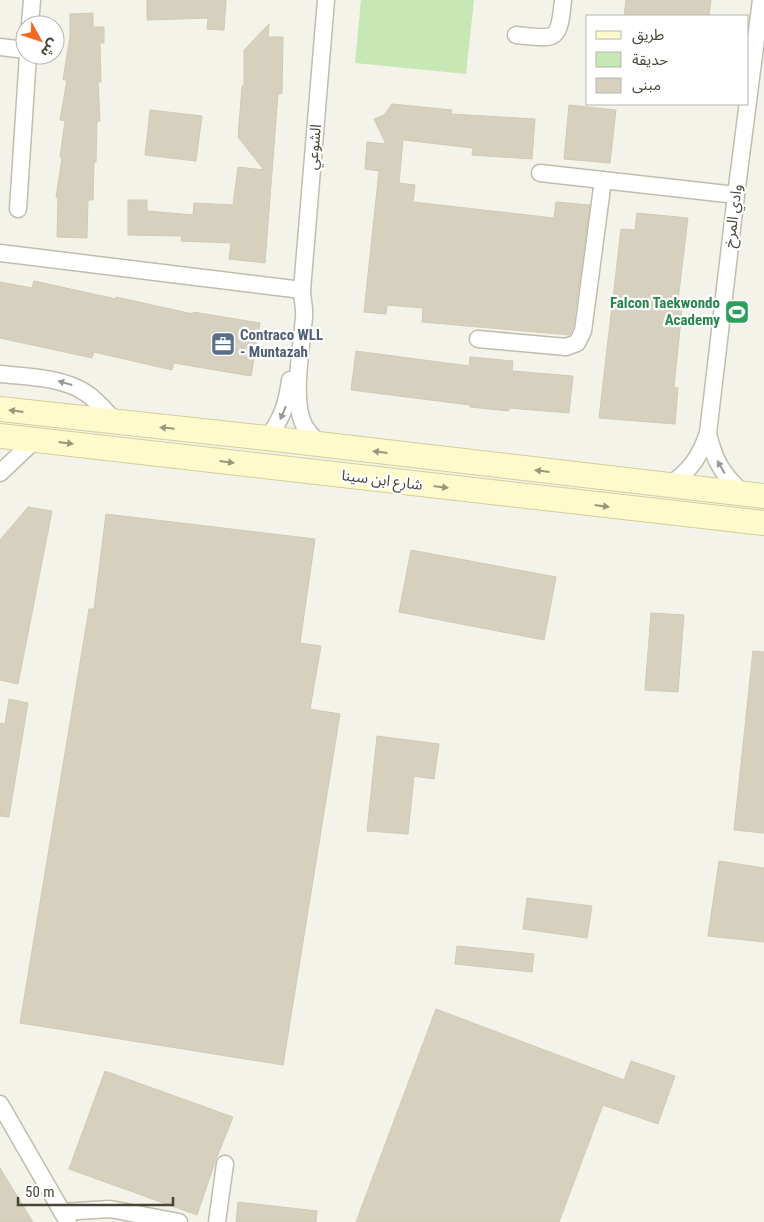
<svg xmlns="http://www.w3.org/2000/svg" width="764" height="1222" font-family="'Roboto Condensed','Noto Sans Arabic',sans-serif">
	<rect width="100%" height="100%" fill="#f4f3ea"/>
	<polygon fill="#c7e7b4" points="361,0 474,0 466,74 355,63"/>
	<g fill="#d6d1bf" stroke="#d0cab3">
		<polygon points="147,0 226,0 224,30 207,29 208,18 147,20"/>
		<polygon points="626,0 711,0 709,16 624,16"/>
		<polygon points="93,13 93,27 104,27 104,43 100,43 101,82 98,82 100,121 97,121 96,162 94,162 93,200 88,200 87,238 57,237 58,197 56,197 62,158 60,157 65,121 60,120 67,80 63,80 70,36 70,14"/>
		<polygon points="269,24 268,37 283,37 282,93 278,94 265,263 229,259 231,243 181,241 182,236 128,235 128,200 147,200 147,211 193,215 194,203 233,205 238,167 264,170 238,137 242,86 244,86 244,50"/>
		<polygon points="392,104 452,110 451,114 535,119 532,159 472,155 473,148 403,140 399,183 415,185 413,202 554,218 556,202 590,205 573,328 570,335 422,322 423,308 387,305 386,314 364,312 379,171 365,169 367,142 386,144 374,119 384,115"/>
		<polygon points="569,105 616,110 610,163 564,159"/>
		<polygon points="150,110 202,116 196,161 145,155"/>
		<polygon points="637,213 688,218 678,300 683,300 674,387 678,388 675,424 599,418 621,229 635,230"/>
		<polygon points="34,281 116,299 116,297 193,314 193,312 260,323 251,376 174,363 172,370 94,352 92,358 0,338 0,282 32,288"/>
		<polygon points="356,351 469,366 470,357 513,361 512,371 573,376 569,413 509,408 509,411 470,407 470,405 351,390"/>
		<polygon points="28,507 52,511 18,684 0,680 0,540"/>
		<polygon points="106,514 315,539 300,643 321,646 310,709 340,714 283,1065 20,1023 89,609 94,609"/>
		<polygon points="411,550 556,577 544,640 399,612"/>
		<polygon points="651,613 684,615 678,692 645,690"/>
		<polygon points="753,651 764,652 764,833 734,830"/>
		<polygon points="9,699 28,703 9,817 0,816 0,723 5,724"/>
		<polygon points="377,736 439,744 434,779 414,776 408,834 367,831"/>
		<polygon points="719,861 764,868 764,942 708,936"/>
		<polygon points="527,898 592,906 587,938 523,929"/>
		<polygon points="457,946 534,954 532,972 455,964"/>
		<polygon points="436,1009 624,1080 631,1061 675,1076 658,1124 603,1105 559,1222 356,1222"/>
		<polygon points="105,1071 233,1117 215,1162 197,1215 69,1169"/>
		<polygon points="0,1168 33,1222 0,1222"/>
		<polygon points="238,1202 317,1211 316,1222 236,1222"/>
	</g>
	<g fill="none" stroke-linecap="round" stroke-linejoin="round">
		<defs>
			<g id="street">
				<polyline points="30,25 32,0"/>
				<path d="M 516,35 C 556,39 559,43 563,0"/>
				<polyline points="0,47 25,50"/>
				<polyline points="540,173 736,195"/>
				<polyline points="18,209 28,55"/>
				<polyline points="0,253 302,290"/>
				<polyline points="478,339 566,347 577,343 583,331 603,180"/>
				<path d="M 0,374 C 28,377 62,377 86,393 C 98,401 107,413 117,423"/>
				<path d="M 708,433 C 714,461 723,475 744,494"/>
				<path d="M 267,438 C 282,420 287,403 290,380"/>
				<path d="M 321,445 C 315,439 308,433 304,425 C 291,400 302,345 304,317 C 305,308 302,299 302,290 L 326,0"/>
				<polyline points="0,473 35,440"/>
				<path d="M 668,486 C 689,472 700,457 708,433 L 736,195 L 761,0"/>
				<polyline points="0,1104 68,1222"/>
				<polyline points="62,1212 110,1209 179,1222"/>
				<polyline points="217,1222 225,1164"/>
			</g>
			<g id="secondary">
				<polyline points="0,409 267,438 764,496"/>
				<polyline points="0,436 764,523"/>
			</g>
		</defs>
		<use href="#street" stroke="#c0bdac" stroke-width="19"/>
		<use href="#secondary" stroke="#d3ce9a" stroke-width="26"/>
		<use href="#street" stroke="#fff" stroke-width="16"/>
		<use href="#secondary" stroke="#fdfacb" stroke-width="24"/>
	</g>
	<defs><path id="oneway-solid" d="M-6-.8H1V-3.2L6.5 0L1 3.2V.8H-6Z" transform="scale(1.25)"/></defs>
	<g fill="#9a9992">
		<use href="#oneway-solid" transform="translate(65 383) rotate(-164)"/>
		<use href="#oneway-solid" transform="translate(283 413) rotate(113)"/>
		<use href="#oneway-solid" transform="translate(721 467) rotate(-121)"/>
	</g>
	<g fill="#99967a">
		<use href="#oneway-solid" transform="translate(16 411) rotate(-173)"/>
		<use href="#oneway-solid" transform="translate(167 428) rotate(-174)"/>
		<use href="#oneway-solid" transform="translate(66 443) rotate(7)"/>
		<use href="#oneway-solid" transform="translate(380 452) rotate(-173)"/>
		<use href="#oneway-solid" transform="translate(227 462) rotate(7)"/>
		<use href="#oneway-solid" transform="translate(542 471) rotate(-173)"/>
		<use href="#oneway-solid" transform="translate(441 487) rotate(7)"/>
		<use href="#oneway-solid" transform="translate(602 506) rotate(7)"/>
	</g>
	<defs>
		<symbol id="stadium-square" viewBox="-11 -11 22 22"><rect x="-9" y="-9" width="18" height="18" rx="4" fill="#2e9e5b" stroke="#fff"/><path d="M0-5a6.5 5 0 1 0 0 10a6.5 5 0 1 0 0-10ZM-3.5-1.8h7v3.6h-7Z" fill="#fff"/></symbol>
		<symbol id="office-square" viewBox="-11 -11 22 22"><rect x="-9" y="-9" width="18" height="18" rx="4" fill="#5c6f8a" stroke="#fff"/><path d="M-6-3h4V-5.5h4V-3h4V5H-6ZM-1-4.5V-3h2v-1.5ZM-6 0V1H6V0Z" fill="#fff"/></symbol>
	</defs>
	<g fill-rule="evenodd">
		<use href="#stadium-square" x="723" y="298" width="28" height="28"/>
		<use href="#office-square" x="209" y="330" width="28" height="28"/>
	</g>
	<g text-anchor="middle" stroke-width="4.5" stroke-linejoin="round" paint-order="stroke">
		<g font-size="15" fill="#484538" stroke="#fff">
			<text transform="translate(314 147) rotate(-85)" y="5">الشوعي</text>
			<text transform="translate(733 216) rotate(-83)" y="5">وادي المرخ</text>
			<text transform="translate(382 480) rotate(7)" y="5">شارع ابن سينا</text>
		</g>
		<g font-size="15" font-weight="bold" fill="#27864d" stroke="#fff" text-anchor="end">
			<text x="720" y="308">Falcon Taekwondo<tspan x="720" dy="17">Academy</tspan></text>
		</g>
		<g font-size="15" font-weight="bold" fill="#4e5e75" stroke="#fff" text-anchor="start">
			<text x="240" y="340">Contraco WLL<tspan x="240" dy="17">- Muntazah</tspan></text>
		</g>
	</g>
	<rect x="586" y="15" width="162" height="90" fill="#ffffff" stroke="#b6b5af"/>
	<rect x="596" y="31" width="25" height="8" fill="#fdfacb" stroke="#b6b5af"/>
	<text x="632" y="40" font-size="15" fill="#484538">طريق</text>
	<rect x="596" y="52" width="25" height="15" fill="#c7e7b4" stroke="#b6b5af"/>
	<text x="632" y="65" font-size="15" fill="#484538">حديقة</text>
	<rect x="596" y="78" width="25" height="15" fill="#d6d1bf" stroke="#b6b5af"/>
	<text x="632" y="90" font-size="15" fill="#484538">مبنى</text>
	<g transform="translate(40 40) rotate(130)"><circle r="24" fill="#ffffff" stroke="#b6b5af"/>
	<path d="M0-4L9 19L0 12L-9 19Z" fill="#f46821"/>
	<text y="-8" font-size="14" font-weight="bold" text-anchor="middle" fill="#484538">ش</text>
	</g>
	<path d="M18 1197v8h155v-8" fill="none" stroke="#484538" stroke-width="2.5"/>
	<text x="25" y="1197" font-size="15" fill="#484538" stroke="#ffffff" stroke-width="4" paint-order="stroke">50 m</text>
</svg>
